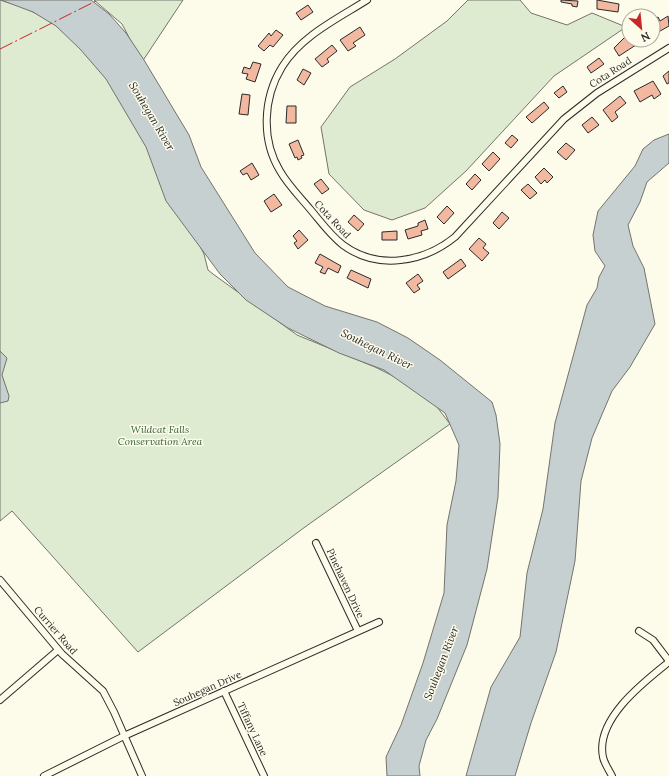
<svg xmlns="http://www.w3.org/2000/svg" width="669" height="776" font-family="Lora,serif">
	<rect width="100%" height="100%" fill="#fdfbea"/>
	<g fill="#deebd1" stroke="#74746e">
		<polygon points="0,0 23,7 47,19 72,38 108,80 130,118 149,144 204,254 208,270 213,274 297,335 375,367 415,387 434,403 450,424 305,527 138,652 12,511 0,521"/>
		<polygon points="94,0 183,0 142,62 122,24"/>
		<polygon points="468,0 520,0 531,13 567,25 592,13 626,27 554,76 466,171 425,208 392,220 364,210 329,174 321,127 350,87 395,59 447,21"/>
	</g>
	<g fill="#c7d0d0" stroke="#74746e">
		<polygon points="1,0 91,0 109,14 126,33 144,60 189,135 201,167 255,253 288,287 325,306 377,322 408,338 440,360 492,402 496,415 500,444 498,497 487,569 467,645 437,719 426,740 419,766 420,776 387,776 386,757 401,725 423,663 444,593 447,525 456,481 459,445 445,413 384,370 339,353 288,328 246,300 220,274 166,201 146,147 106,79 80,49 56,26 33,12"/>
		<polygon points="669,134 669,163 647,182 640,202 628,225 633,246 644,268 655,324 630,367 612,391 592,438 581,481 575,561 556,652 531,723 515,776 466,776 491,687 520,637 527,573 543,509 555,423 587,305 597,288 599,277 605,266 595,251 593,235 598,211 635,166 643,149 654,140"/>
		<polygon points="0,351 7,358 2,375 9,396 8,401 0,403"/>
	</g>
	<g fill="#f2b8a0" stroke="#2b2b2b">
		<polygon points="561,0 578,1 577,7 572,6 572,4 561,2"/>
		<polygon points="597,0 619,4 618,12 597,9"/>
		<polygon points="308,5 313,12 301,20 296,13"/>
		<polygon points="668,16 669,26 653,35 653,26 655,24 653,20 658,17 660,21"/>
		<polygon points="360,27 365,35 353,43 356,46 348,51 340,40"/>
		<polygon points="276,30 283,35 273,47 270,45 264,51 258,46 269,33 271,36"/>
		<polygon points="625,37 627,40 629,38 629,40 642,41 619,56 614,48"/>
		<polygon points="332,45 337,51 327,59 329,62 322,67 315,59"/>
		<polygon points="599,58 604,64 591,73 587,67"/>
		<polygon points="253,62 261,64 255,82 246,79 248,74 242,73 244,67 250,69"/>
		<polygon points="303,69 311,73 304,85 297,80"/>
		<polygon points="669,71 669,83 667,84 663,76"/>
		<polygon points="653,81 661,94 654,99 652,95 640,102 634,91"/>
		<polygon points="563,86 567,92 559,98 554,93"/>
		<polygon points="242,94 250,95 248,115 239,114"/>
		<polygon points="620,96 626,103 615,112 618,117 612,122 603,110"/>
		<polygon points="544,102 549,108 532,123 526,117"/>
		<polygon points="287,106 296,106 296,123 286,123"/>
		<polygon points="592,117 599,125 588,133 582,125"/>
		<polygon points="512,135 518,140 511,148 505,143"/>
		<polygon points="298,140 304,155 301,156 302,158 298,160 297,157 295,158 289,144"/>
		<polygon points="566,143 575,150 566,160 557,152"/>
		<polygon points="493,152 500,159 489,171 482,164"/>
		<polygon points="252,163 259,175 251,180 247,173 243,175 240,171"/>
		<polygon points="544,168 553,177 547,183 545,180 541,184 535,177"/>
		<polygon points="475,174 481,180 472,190 466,184"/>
		<polygon points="321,179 329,189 322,194 314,184"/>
		<polygon points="528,184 537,193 530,199 521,190"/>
		<polygon points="274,194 282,205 271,212 264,201"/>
		<polygon points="447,206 454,213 444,224 437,217"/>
		<polygon points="502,212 509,218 499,229 493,223"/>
		<polygon points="354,215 364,224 358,231 348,222"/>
		<polygon points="425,220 428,229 421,231 422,235 408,239 405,230 418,226 418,223"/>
		<polygon points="299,230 308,240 298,249 294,243 297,241 293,236"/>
		<polygon points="397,231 397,240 382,240 382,232"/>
		<polygon points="479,238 486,244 483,248 489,253 482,261 469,249"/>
		<polygon points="320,254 341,266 338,273 328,268 325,274 320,272 323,267 315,263"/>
		<polygon points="461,259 466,266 448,279 443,272"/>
		<polygon points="351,270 371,279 368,288 347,278"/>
		<polygon points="418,274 423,281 417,285 420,289 414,293 406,283"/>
	</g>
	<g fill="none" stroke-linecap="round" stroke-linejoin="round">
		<defs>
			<g id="street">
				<path d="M 367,0 C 337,19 301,36 282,67 C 263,98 261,140 280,171 C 288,185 300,197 310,209 C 321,222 330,235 343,245 C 378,271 424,262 455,237 L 564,119 L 597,93 L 669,48"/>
				<polyline points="316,543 358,631"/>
				<polyline points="0,580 62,654 103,691 114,712 142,776"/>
				<polyline points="639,631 653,640 669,661"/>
				<polyline points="224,691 264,776"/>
				<polyline points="0,700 58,650"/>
				<polyline points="44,776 124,736 379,622"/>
				<path d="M 612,776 C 609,770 604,763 603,757 C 595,719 644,682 669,662"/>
			</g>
		</defs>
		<use href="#street" stroke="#2b2b2b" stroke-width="8"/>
		<use href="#street" stroke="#fdfbea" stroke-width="6"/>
		<polyline stroke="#c62828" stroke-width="1" stroke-dasharray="14 3 2 3" stroke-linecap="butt" points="0,49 98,0"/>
	</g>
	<g text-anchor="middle" stroke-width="3" stroke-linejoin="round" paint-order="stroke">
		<g font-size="10" fill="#2b2b2b" stroke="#fdfbea">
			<text transform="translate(610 72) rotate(-33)" y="4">Cota Road</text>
			<text transform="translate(333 219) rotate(47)" y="4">Cota Road</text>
			<text transform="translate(346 583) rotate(65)" y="4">Pinehaven Drive</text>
			<text transform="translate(56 630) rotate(49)" y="4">Currier Road</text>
			<text transform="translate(207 688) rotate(-24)" y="4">Souhegan Drive</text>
			<text transform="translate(253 729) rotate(65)" y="4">Tiffany Lane</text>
		</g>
		<g font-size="10" font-style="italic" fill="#34623c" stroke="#fdfbea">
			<text x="160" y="433">Wildcat Falls<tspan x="160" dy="12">Conservation Area</tspan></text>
		</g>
		<g font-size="11" font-style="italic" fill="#2b2b2b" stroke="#fdfbea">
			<text transform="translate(152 116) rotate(59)" y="4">Souhegan River</text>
			<text transform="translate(377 349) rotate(26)" y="4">Souhegan River</text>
			<text transform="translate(441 663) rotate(-69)" y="4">Souhegan River</text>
		</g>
	</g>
	<g transform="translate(641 28) rotate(153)"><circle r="19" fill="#fdfbea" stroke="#a9a89e"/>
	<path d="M0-3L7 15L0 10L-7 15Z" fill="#c62828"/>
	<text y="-6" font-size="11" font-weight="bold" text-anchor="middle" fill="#2b2b2b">N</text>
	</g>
</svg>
